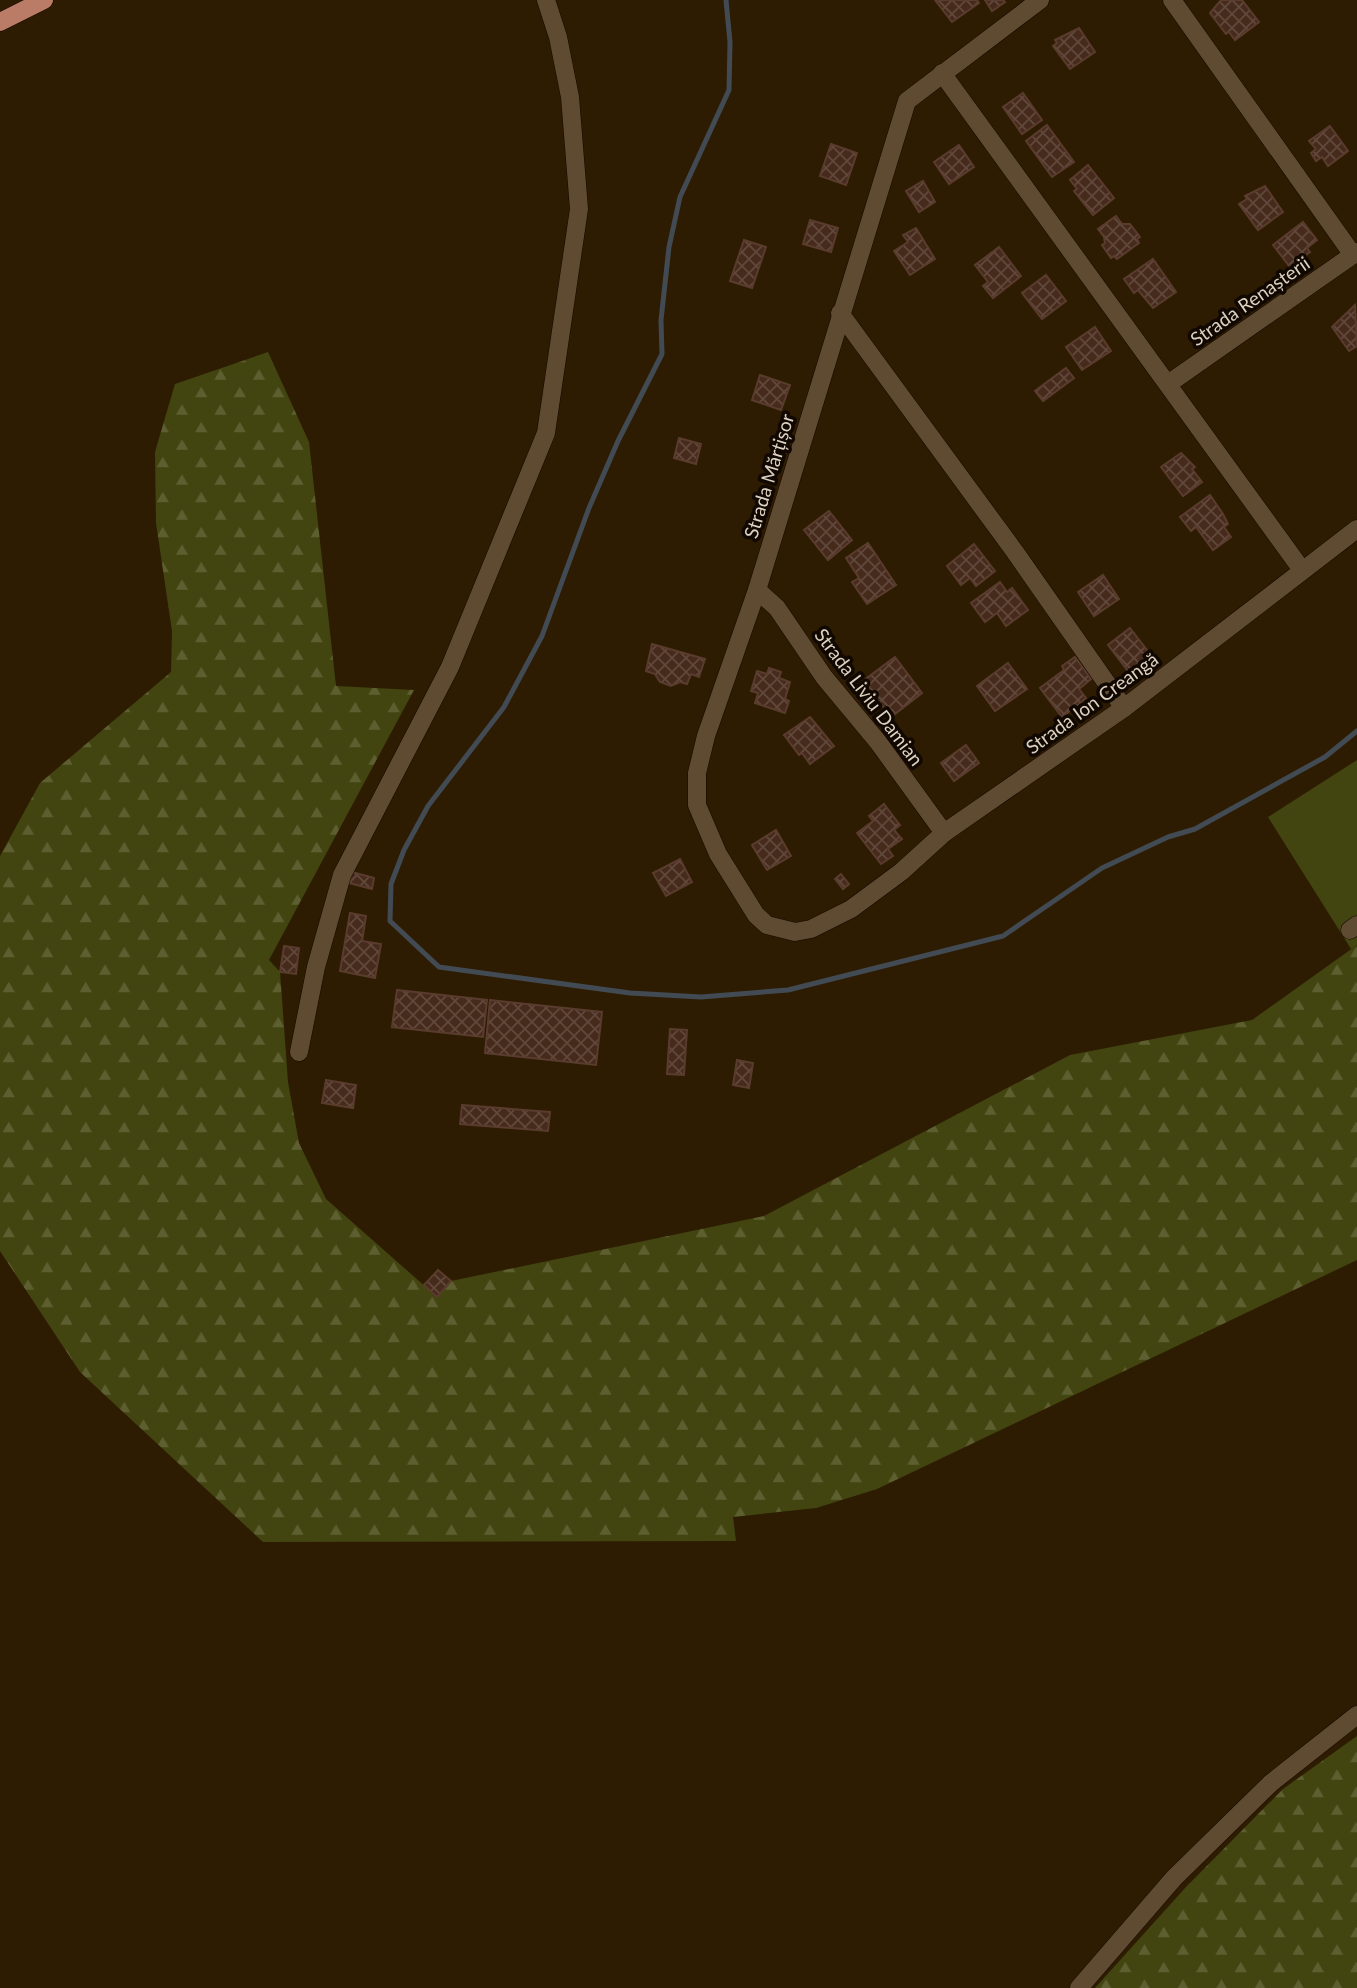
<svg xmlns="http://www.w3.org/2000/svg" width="1357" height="1988" font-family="Lato,sans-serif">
	<defs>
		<pattern id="forest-firs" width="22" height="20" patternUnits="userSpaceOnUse" patternTransform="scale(1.75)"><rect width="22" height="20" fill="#424510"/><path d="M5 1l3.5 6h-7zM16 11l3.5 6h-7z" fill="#5d5f31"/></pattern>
		<pattern id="building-cross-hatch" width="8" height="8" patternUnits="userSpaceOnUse" patternTransform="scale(1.75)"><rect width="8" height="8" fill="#462a1c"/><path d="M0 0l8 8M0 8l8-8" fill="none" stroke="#60483b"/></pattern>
	</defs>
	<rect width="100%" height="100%" fill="#2d1c02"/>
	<polygon fill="#424510" points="1357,760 1357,945 1351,949 1268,817"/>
	<g fill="url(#forest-firs)">
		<polygon points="268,352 309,442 336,686 414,690 269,960 280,972 288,1082 299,1143 326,1199 436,1296 451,1281 764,1216 1070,1055 1252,1020 1357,945 1357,1260 877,1489 816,1508 733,1517 736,1541 263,1542 80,1372 0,1251 0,856 40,783 171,672 172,631 156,523 155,452 175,384"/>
		<polygon points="1357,1736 1357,1988 1095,1988 1186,1887 1283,1789"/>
	</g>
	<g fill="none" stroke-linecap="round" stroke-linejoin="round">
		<polyline stroke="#424b53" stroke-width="5" points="726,0 730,42 729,90 680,197 669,247 661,320 662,354 618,441 589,508 542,636 504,707 428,806 404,850 391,884 390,921 439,967 630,993 701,997 788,990 1003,936 1102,868 1168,837 1195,829 1325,757 1357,731"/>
	</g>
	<g fill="url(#building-cross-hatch)" stroke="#5a3c2e" stroke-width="2">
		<polygon points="935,0 977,0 979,3 952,22"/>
		<polygon points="985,0 1003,0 1005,2 992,11"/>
		<polygon points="1221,0 1242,0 1259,22 1235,40 1229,32 1226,34 1210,13"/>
		<polygon points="1079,28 1095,52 1070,69 1053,46 1057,43 1055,40"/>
		<polygon points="1023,93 1042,120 1022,134 1003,107"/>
		<polygon points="1047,125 1074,162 1052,177 1026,141"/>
		<polygon points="1330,126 1348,151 1328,166 1322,157 1316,161 1311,153 1316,149 1309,141"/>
		<polygon points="831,144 857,153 846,185 820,176"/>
		<polygon points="959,145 974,167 949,184 934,162"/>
		<polygon points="1088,165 1114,198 1093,215 1074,191 1077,189 1070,180"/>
		<polygon points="923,181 935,202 919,212 906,191"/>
		<polygon points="1265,186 1283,212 1258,230 1239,204 1247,199 1245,196"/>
		<polygon points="1116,216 1122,224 1130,224 1140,237 1137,239 1139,243 1117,259 1114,256 1111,258 1102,245 1105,243 1104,237 1098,229"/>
		<polygon points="810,220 838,228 831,252 803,244"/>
		<polygon points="1303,222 1317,240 1307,248 1310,252 1290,267 1273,245"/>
		<polygon points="916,228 935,259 910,275 894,251 908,242 903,235"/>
		<polygon points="744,240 766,247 752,288 730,281"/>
		<polygon points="999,247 1021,276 993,298 983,286 988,282 975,265"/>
		<polygon points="1153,259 1176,292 1153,308 1138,290 1134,293 1124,279"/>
		<polygon points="1046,275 1066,301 1042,319 1022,293"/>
		<polygon points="1355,305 1357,346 1349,351 1332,327"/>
		<polygon points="1095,327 1111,351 1082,370 1066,347"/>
		<polygon points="1066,368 1074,378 1043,401 1035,391"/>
		<polygon points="760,375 790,385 781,410 752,400"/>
		<polygon points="679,438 701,444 696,464 674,458"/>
		<polygon points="1181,453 1195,467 1192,469 1202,482 1183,496 1161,467"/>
		<polygon points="1210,495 1223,514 1228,524 1224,527 1231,537 1213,550 1196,527 1191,531 1180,517"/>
		<polygon points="829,511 852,540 828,560 804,530"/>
		<polygon points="868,543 896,585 867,604 852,582 859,578 846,558"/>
		<polygon points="974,544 995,571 976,586 970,578 961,585 947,566"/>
		<polygon points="1103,575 1119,599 1094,616 1078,592"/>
		<polygon points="1000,582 1007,592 1012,588 1028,610 1006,626 997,613 985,622 971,603"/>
		<polygon points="1130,628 1150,654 1128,671 1108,645"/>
		<polygon points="652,644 705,659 699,677 691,674 687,684 680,682 671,686 660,682 655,674 646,671"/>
		<polygon points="895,657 922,693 891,717 863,681"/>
		<polygon points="1075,657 1091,679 1079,689 1086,698 1062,717 1040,688 1064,670 1062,666"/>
		<polygon points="1008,663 1027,689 995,711 977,686"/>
		<polygon points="769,668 781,672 779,678 790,682 785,699 789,701 785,713 755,703 758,693 751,691 757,671 767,674"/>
		<polygon points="810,717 834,746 810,764 802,753 799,755 784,735"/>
		<polygon points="966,745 979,763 954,781 941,763"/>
		<polygon points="884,804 900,825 894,830 902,839 888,849 893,856 881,864 857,833 873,821 869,816"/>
		<polygon points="776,830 791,856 767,870 752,845"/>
		<polygon points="680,859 692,882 666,896 653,873"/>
		<polygon points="352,872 374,878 372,889 349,883"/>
		<polygon points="841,874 849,884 843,889 835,879"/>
		<polygon points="350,913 366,916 362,941 381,944 375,978 340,971"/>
		<polygon points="284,946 299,948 296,974 280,972"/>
		<polygon points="397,990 487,1000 483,1037 392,1027"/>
		<polygon points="490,1000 602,1012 596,1065 485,1053"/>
		<polygon points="670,1029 687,1030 684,1075 667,1074"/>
		<polygon points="737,1060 753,1063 749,1088 733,1085"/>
		<polygon points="326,1080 356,1085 353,1108 322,1103"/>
		<polygon points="462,1105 550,1112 548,1131 460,1124"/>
		<polygon points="438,1270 451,1281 437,1297 424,1285"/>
	</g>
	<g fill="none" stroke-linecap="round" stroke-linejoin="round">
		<defs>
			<g id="minor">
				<polyline points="1040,0 907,101 757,590 706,736 697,773 697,805 718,854 756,915 767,925 795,932 811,929 851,909 901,872 944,833 1124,708 1357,529"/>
				<polyline points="1172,0 1353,255"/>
				<polyline points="942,73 1302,570"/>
				<polyline points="840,313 1015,552 1124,708"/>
				<polyline points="1168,384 1357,252"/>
				<polyline points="757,590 777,608 824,677 878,742 944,833"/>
				<polyline points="1350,930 1357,925"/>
				<polyline points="299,1052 316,967 342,875 450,667 546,433 579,209 570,97 558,37 546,0"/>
				<polyline points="1079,1988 1174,1878 1271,1783 1357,1715"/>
			</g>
			<polyline id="major" points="0,22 44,0"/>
		</defs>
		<use href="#minor" stroke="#150600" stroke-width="19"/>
		<use href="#major" stroke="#150600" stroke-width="19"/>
		<use href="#minor" stroke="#5f4b31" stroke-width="18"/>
		<use href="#major" stroke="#ba7c66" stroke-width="18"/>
	</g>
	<g text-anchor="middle" stroke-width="7" stroke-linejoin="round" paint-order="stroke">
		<g font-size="19" fill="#ddd1c2" stroke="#100801">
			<text transform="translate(1250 301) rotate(-35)" y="7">Strada Renașterii</text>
			<text transform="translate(769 476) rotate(-73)" y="7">Strada Mărțișor</text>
			<text transform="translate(869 697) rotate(53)" y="7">Strada Liviu Damian</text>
			<text transform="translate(1092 703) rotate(-36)" y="7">Strada Ion Creangă</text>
		</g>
	</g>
</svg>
